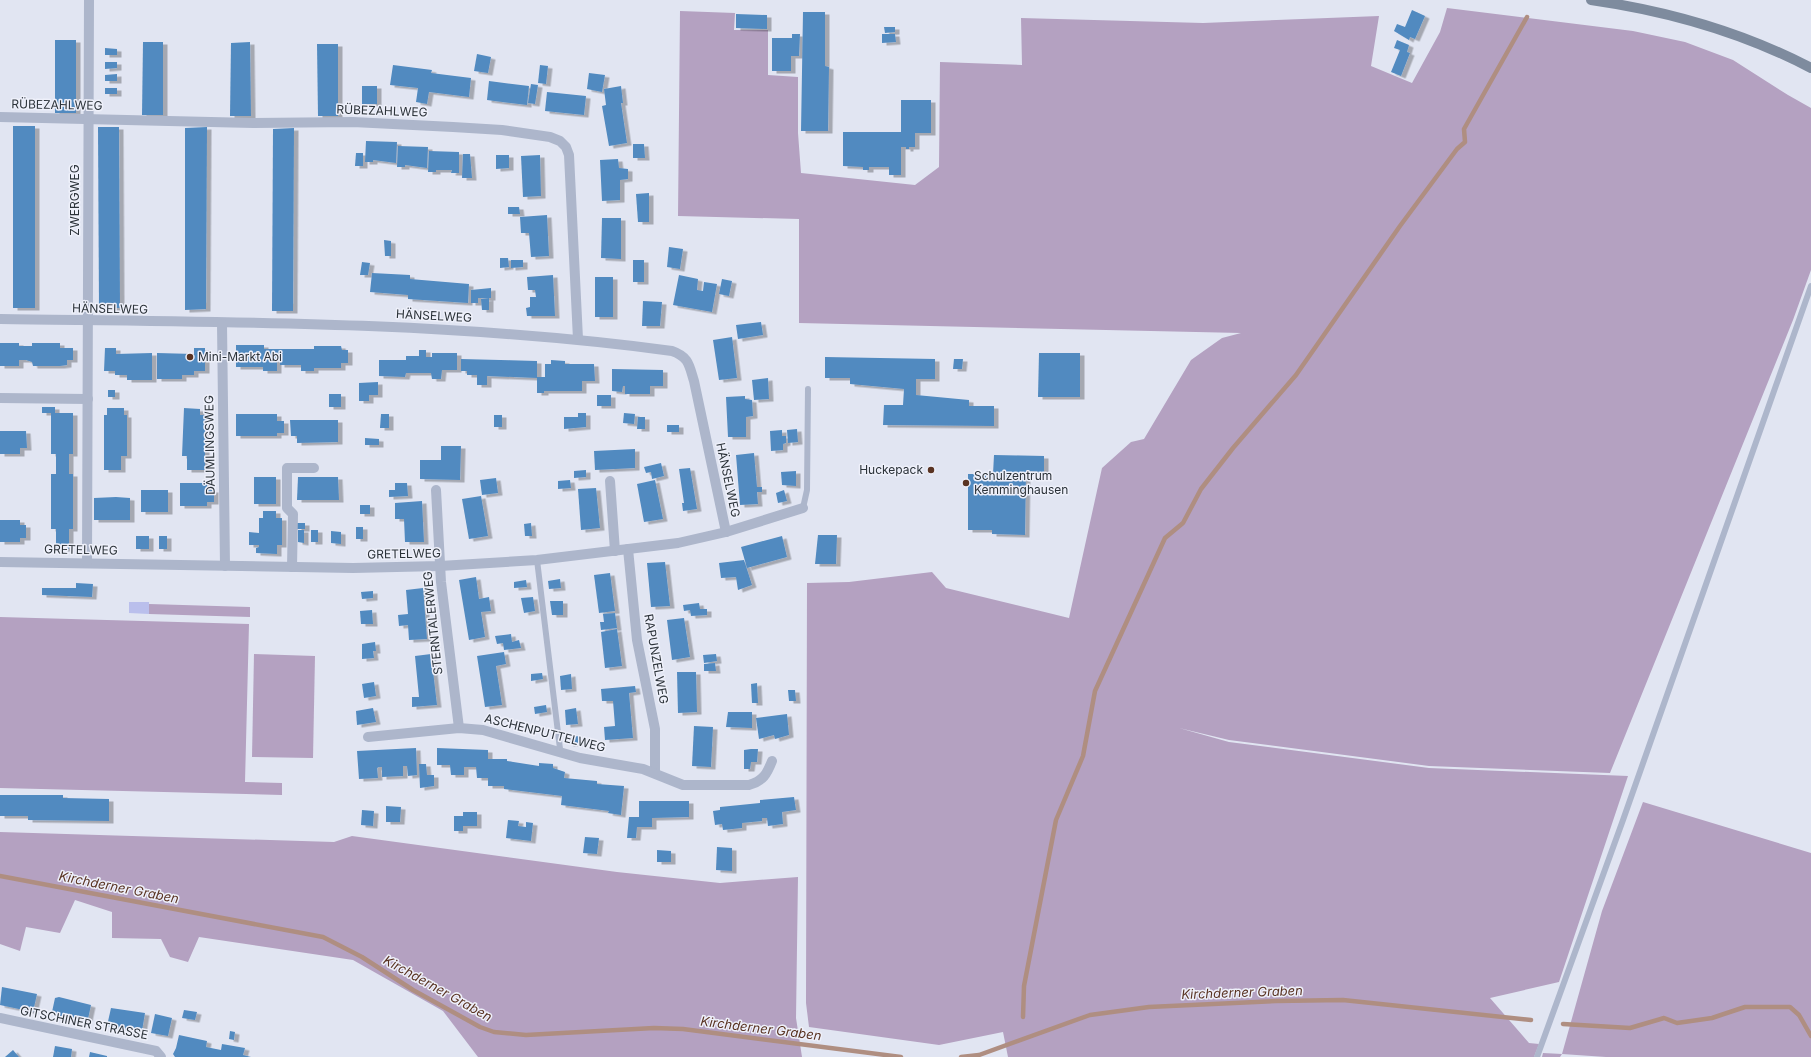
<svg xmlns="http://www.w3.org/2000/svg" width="1811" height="1057" font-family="Inter,sans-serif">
	<defs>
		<filter id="shadow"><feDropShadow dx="4.5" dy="2.5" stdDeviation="0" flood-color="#0004"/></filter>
	</defs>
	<rect width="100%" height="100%" fill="#e1e5f2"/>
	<g fill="#b4a1c1">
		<polygon points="1447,8 1633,31 1685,42 1733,60 1788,95 1811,108 1811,270 1793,320 1610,773 1429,766 1229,740 1179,728 1229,742 1429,768 1628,776 1559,982 1490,998 1529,1043 1539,1044 1534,1057 1008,1057 1003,1032 939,1045 809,1027 806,1003 807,583 849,582 932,572 946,588 1069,618 1102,468 1131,442 1144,439 1191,360 1222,338 1241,333 799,323 799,219 678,216 680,11 735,13 734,30 768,30 768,75 798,77 798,133 801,173 915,185 939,167 940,62 1022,65 1021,18 1203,23 1379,16 1371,66 1412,83 1440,32"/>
		<polygon points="149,604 250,607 250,617 149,614"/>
		<polygon points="0,617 249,624 245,782 282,783 282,795 0,788"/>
		<polygon points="254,654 315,656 313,758 252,757"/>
		<polygon points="1643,802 1811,853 1811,1057 1606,1057 1562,1054 1560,1057 1542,1057 1543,1053 1562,1054 1602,911"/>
		<polygon points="0,832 334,842 352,836 617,872 720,883 798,877 796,1018 802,1057 478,1057 443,1011 353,960 199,937 188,962 170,957 161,939 112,938 112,912 75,900 60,933 26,927 20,951 0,944"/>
	</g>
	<polygon fill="#babfec" points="129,602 149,602 149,614 129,613"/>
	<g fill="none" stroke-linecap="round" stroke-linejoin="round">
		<g stroke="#af8e81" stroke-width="4.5">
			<polyline points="0,876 323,937 362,957 413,990 480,1027 494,1032 526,1035 654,1028 683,1029 901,1057"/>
			<polyline points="1023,1017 1024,986 1056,820 1083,756 1095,691 1165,538 1183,523 1201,489 1233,448 1296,375 1400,226 1457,149 1465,142 1464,129 1527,17"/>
			<polyline points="1563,1024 1630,1028 1664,1018 1677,1023 1712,1018 1745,1007 1790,1007 1799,1015 1811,1036"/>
			<polyline points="961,1057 979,1055 1090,1015 1149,1007 1276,1001 1343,1000 1531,1020"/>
		</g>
	</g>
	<g fill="#518ac0" filter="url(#shadow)">
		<polygon points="1412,10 1425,16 1415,39 1410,37 1409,40 1394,31 1397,24 1405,27"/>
		<polygon points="803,12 825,12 825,66 829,67 828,131 801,131"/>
		<polygon points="736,14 767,15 767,29 736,28"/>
		<polygon points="884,27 895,27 895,32 885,33"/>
		<polygon points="792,34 800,34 799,56 791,56 791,71 772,71 772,38 792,38"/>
		<polygon points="882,34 895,34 896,42 882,43"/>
		<rect x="55" y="40" width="21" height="73"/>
		<polygon points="1397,40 1409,45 1407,52 1410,53 1401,76 1391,72 1400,50 1394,48"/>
		<polygon points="143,42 163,42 163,115 142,115"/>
		<polygon points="250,42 251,116 230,116 231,43"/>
		<polygon points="317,44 338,44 338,116 318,116"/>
		<polygon points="105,48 117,49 117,55 105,55"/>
		<polygon points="477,54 491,57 488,73 474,71"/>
		<polygon points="105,62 117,62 117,68 105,69"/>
		<polygon points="393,65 432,70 431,73 471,78 469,97 429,92 427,104 416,102 418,88 390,85"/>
		<polygon points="540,65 548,66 546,84 538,83"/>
		<polygon points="589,73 605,75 602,92 587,89"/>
		<polygon points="117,74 117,81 105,81 105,75"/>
		<polygon points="489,81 529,86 527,105 487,100"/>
		<polygon points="531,84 538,85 535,104 528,103"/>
		<rect x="362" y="86" width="15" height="18"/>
		<polygon points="621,86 623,103 621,103 627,143 609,146 602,106 606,105 604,89"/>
		<rect x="105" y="88" width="12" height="6"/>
		<polygon points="547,92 586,96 584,115 545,111"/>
		<polygon points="901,100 931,100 931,133 915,133 915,147 909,147 909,149 906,149 906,147 901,147 901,175 889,175 889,167 869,167 869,170 863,170 863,167 843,166 843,132 901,132"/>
		<rect x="13" y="126" width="22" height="182"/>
		<polygon points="98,127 119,127 120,308 99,308"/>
		<polygon points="207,127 206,309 185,310 185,128"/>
		<polygon points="294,128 293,311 272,311 273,129"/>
		<polygon points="366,141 397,142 396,163 373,160 373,162 365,162"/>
		<polygon points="633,144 644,144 645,158 633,158"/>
		<polygon points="398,146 428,147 427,168 405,165 405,167 397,167"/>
		<polygon points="429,151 459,152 459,173 451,173 452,170 436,170 436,172 428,172"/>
		<polygon points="356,153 363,153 363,166 355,166"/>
		<polygon points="463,154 470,154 472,178 462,178"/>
		<polygon points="496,155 509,155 509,168 496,169"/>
		<polygon points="540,155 541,196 523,197 521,156"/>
		<polygon points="618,159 619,168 628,169 628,179 620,180 620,200 602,201 600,160"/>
		<polygon points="649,193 649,222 638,222 636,194"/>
		<polygon points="508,207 519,207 520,214 508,214"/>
		<polygon points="547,215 549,256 531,257 529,233 521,233 520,217"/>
		<polygon points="602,218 621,218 621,259 601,258"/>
		<polygon points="384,240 391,241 391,256 385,256"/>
		<polygon points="669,247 683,249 680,269 667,267"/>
		<polygon points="500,258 508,258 509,267 500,268"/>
		<polygon points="511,260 523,260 523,267 511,268"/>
		<rect x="633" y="260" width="11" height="22"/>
		<polygon points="362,262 370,263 368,275 360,275"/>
		<polygon points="372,273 410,275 410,279 469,284 468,303 408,299 408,295 370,292"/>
		<polygon points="553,275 555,316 527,316 526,308 530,307 530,297 536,297 535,290 528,290 527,277"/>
		<polygon points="679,275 698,279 697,290 703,291 704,282 717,284 712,312 673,305"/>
		<rect x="595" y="277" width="18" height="40"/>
		<polygon points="722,279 732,281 729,296 719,294"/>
		<polygon points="491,288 491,298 478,298 478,303 471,303 471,290"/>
		<polygon points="489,298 489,310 482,310 481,299"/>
		<polygon points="643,301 662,302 660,326 642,326"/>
		<polygon points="761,322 763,335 738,339 736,325"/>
		<polygon points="732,337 737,378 719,380 713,340"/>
		<polygon points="0,343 19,343 19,346 32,346 32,343 60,343 60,348 73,348 73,360 67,360 67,365 60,366 33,366 32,362 26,360 19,360 19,366 0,366"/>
		<polygon points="236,345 264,345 264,349 314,349 314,346 341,346 342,350 348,350 348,363 341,363 341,368 314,368 314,371 301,371 301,365 280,365 280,361 277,361 277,371 263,371 263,367 236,367"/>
		<polygon points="105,348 116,348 116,354 152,353 152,380 127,380 127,375 115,375 115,371 104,371"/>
		<polygon points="194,348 205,348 205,371 194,371 194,375 182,375 182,379 157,379 157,353 194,354"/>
		<polygon points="419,350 426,350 426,357 432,357 432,353 457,353 457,370 442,370 441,379 432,379 431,373 406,373 405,377 379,376 379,360 406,360 406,356 419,356"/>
		<polygon points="1039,353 1080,353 1080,397 1038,397"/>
		<polygon points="825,357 935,359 935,379 916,379 916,395 969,400 969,406 994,406 994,426 883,425 884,405 903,405 904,389 850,384 850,378 825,378"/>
		<polygon points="461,359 537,361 537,378 487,376 487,385 477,385 477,375 467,375 467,371 461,371"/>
		<polygon points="954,359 963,359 962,369 953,369"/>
		<polygon points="551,360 565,361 565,364 594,364 595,381 582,381 582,391 544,391 544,393 537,393 537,377 545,377 545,364 551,364"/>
		<polygon points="612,369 663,370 663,386 650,386 650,394 625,394 625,386 623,386 622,392 612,391"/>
		<polygon points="768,378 769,399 754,400 752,380"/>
		<polygon points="378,382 378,395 369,395 369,401 359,401 359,383"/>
		<rect x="108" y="390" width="7" height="7"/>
		<rect x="329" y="394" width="12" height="13"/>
		<rect x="597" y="395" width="14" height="11"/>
		<polygon points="745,396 745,399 752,400 753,416 746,417 746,437 728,437 726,397"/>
		<polygon points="42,407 55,407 55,413 73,413 73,454 69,454 69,474 73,474 73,529 69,529 69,549 56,549 56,529 51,529 51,474 56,474 56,454 51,454 51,413 42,413"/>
		<polygon points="107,408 124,408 124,415 127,415 127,456 121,456 121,470 104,470 104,415 107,415"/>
		<polygon points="184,408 200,409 200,415 205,415 205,470 187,470 187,456 182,456"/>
		<polygon points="578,413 586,413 586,427 564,429 564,417 578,417"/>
		<polygon points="624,413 635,414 634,424 623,423"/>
		<polygon points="236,414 277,414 277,421 284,421 284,433 277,433 277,436 236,436"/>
		<polygon points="381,414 389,414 389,428 380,428"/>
		<rect x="494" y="415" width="8" height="12"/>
		<polygon points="638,417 645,417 645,429 637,429"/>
		<polygon points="290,420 338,420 338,442 297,443 297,436 291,436"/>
		<rect x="667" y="425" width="12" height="7"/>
		<polygon points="797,429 798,442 788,443 787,430"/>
		<polygon points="782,430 782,436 786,436 786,443 783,444 783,450 771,451 770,431"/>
		<polygon points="0,431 26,431 27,448 20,448 20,454 0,454"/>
		<polygon points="365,438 379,439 379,445 365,445"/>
		<polygon points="441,446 461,446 460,480 420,479 420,460 441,460"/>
		<polygon points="635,449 635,468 595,470 594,451"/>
		<polygon points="754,453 757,487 762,487 762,492 757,492 758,504 740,505 736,455"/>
		<polygon points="994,455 1044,456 1044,472 1026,471 1025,535 992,534 992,530 968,530 968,474 993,474"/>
		<polygon points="661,463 664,476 652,479 651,472 646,473 644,467"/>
		<polygon points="690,468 697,509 683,511 682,503 684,503 679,469"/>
		<polygon points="586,470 586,477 574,478 574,471"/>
		<polygon points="796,471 796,486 782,485 781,472"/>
		<rect x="254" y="477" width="22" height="27"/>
		<polygon points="298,477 338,477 339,500 297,500"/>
		<polygon points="496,478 498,493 482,495 480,480"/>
		<polygon points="570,480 571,488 558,489 558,481"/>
		<polygon points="655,480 663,519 644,522 637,484"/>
		<polygon points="180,483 207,483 207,490 214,490 214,502 207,502 207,506 180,506"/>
		<polygon points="395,483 407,483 408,496 389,497 389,490 395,490"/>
		<polygon points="596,488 600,528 581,530 578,489"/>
		<rect x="141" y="490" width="27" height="22"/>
		<polygon points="784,490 787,501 778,503 776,493"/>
		<polygon points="481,496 488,536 469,539 462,499"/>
		<polygon points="116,497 130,498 130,520 94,520 94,498"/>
		<polygon points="422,501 424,542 405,542 404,519 395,519 395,503"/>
		<rect x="360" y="505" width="10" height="9"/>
		<polygon points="263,511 276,511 276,518 282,518 282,545 277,545 277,554 256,553 256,548 259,547 259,545 249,545 249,532 259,533 259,518 263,518"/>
		<polygon points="0,520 20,520 20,525 26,525 26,538 20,538 20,542 0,542"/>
		<rect x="297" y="523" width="8" height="6"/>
		<polygon points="531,523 532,536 525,536 524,524"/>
		<rect x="356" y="527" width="7" height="12"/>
		<polygon points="298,530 304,530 304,543 298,542"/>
		<rect x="311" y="530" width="7" height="12"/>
		<polygon points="331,531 341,532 341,544 331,543"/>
		<polygon points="818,535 837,535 836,564 815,564"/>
		<rect x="136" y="536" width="13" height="13"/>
		<rect x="159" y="536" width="8" height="13"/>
		<polygon points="782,536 787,557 747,568 741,547"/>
		<polygon points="744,560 752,585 738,590 736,577 721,578 719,563"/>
		<polygon points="665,562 670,606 651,607 647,563"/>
		<polygon points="610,573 615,611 599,613 594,575"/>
		<polygon points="476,577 479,599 489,597 491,611 481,612 485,637 469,640 459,580"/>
		<polygon points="560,579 561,588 549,589 548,581"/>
		<polygon points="526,580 527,587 514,588 514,582"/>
		<polygon points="76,583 93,584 92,597 42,595 42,588 76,588"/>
		<polygon points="423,588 427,639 409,640 408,625 399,626 398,615 408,614 406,590"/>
		<polygon points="373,591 373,598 362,599 361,592"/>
		<polygon points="533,597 535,611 524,613 521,598"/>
		<polygon points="550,601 563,601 563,615 552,615"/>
		<polygon points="699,603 700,609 707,609 707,615 691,616 690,610 684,611 683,605"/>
		<polygon points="372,610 373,624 361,624 360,611"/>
		<polygon points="615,613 617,628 601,630 600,622 604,622 603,614"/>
		<polygon points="684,618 690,657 672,660 667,620"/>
		<polygon points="617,629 622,666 605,668 601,632"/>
		<polygon points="511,634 512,642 519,640 521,648 504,650 503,643 497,644 495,636"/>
		<polygon points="375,642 376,651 373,651 374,658 362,659 362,644"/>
		<polygon points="504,652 506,664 496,666 502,705 485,707 477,656"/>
		<polygon points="431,654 437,705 412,707 412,697 419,697 415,656"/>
		<polygon points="716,654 717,661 704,663 703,655"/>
		<polygon points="715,663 716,671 704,671 704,664"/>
		<polygon points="677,672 696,672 697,712 678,713"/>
		<polygon points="542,673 543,679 531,681 531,674"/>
		<polygon points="571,674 572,689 561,690 560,676"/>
		<polygon points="374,682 376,696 364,698 362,684"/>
		<polygon points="757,683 758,703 752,703 751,684"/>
		<polygon points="635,686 636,692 629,693 633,738 605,740 604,727 615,726 613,701 602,701 601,689"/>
		<polygon points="788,690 795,690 796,701 789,701"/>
		<polygon points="546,705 547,712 535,714 534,707"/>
		<polygon points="373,708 376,722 357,725 356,711"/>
		<polygon points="576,708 578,724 566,725 565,710"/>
		<polygon points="728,712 752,712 752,728 726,727"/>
		<polygon points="787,714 789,735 775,739 774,735 759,739 756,718"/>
		<polygon points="694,726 713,727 711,767 692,766"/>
		<polygon points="580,736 581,743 569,744 568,737"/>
		<polygon points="416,748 417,775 408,776 407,766 403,766 403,776 382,777 382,767 379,767 377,768 378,778 359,779 357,751"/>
		<polygon points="437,748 488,750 488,759 507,759 507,761 539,766 539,763 553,764 553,768 565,772 564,778 597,781 597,784 624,786 621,815 608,813 609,811 561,805 562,796 504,789 504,786 488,786 488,778 477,778 476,767 464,767 464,775 451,775 450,765 437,765"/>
		<polygon points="751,749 758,749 757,762 751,762 750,769 744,769 744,750"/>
		<polygon points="419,764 426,764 427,775 434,775 434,786 420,788"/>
		<polygon points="0,795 63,795 63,798 109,799 109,821 28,820 28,816 0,816"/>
		<polygon points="794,797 796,810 782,812 783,824 768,826 767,818 762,818 762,821 742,823 742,828 723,830 722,824 715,825 713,811 720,810 720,807 760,803 760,800"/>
		<polygon points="639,801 689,801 689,817 652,818 652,827 637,827 636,838 627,838 629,817 639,817"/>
		<polygon points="386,806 401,807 400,822 386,822"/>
		<polygon points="362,810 374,811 373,826 361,825"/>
		<polygon points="463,812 477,812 477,826 463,826 463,831 454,831 454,816 463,816"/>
		<polygon points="508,820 519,821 518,826 526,827 526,822 533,823 531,841 506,838"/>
		<polygon points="585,837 599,838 597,854 583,853"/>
		<polygon points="717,847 732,848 732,871 716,870"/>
		<polygon points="657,850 671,851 671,862 657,862"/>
		<polygon points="2,987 37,994 33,1012 0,1005"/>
		<polygon points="59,997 91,1005 88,1019 85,1018 84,1022 55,1017 56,1013 52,1012 55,998"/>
		<polygon points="111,1008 145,1013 142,1031 107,1026"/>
		<polygon points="184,1010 197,1012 195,1020 182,1018"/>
		<polygon points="155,1014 172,1018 168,1036 151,1033"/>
		<polygon points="230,1031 235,1032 234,1040 229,1039"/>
		<polygon points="179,1035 207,1041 206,1047 221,1050 222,1044 245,1048 243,1055 251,1057 175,1057 173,1054 176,1048"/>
		<polygon points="55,1046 72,1049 71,1057 53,1057"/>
		<polygon points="13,1050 19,1057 5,1057"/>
		<polygon points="90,1052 107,1056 107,1057 89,1057"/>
	</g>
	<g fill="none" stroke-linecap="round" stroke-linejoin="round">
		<g stroke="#adb6cb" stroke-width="6">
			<polyline points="803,508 807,490 808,389"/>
			<polyline points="537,560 560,749 559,753"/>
			<polyline points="1537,1057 1623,820 1811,286"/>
		</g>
		<g stroke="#adb6cb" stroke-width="10">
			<polyline points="0,117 253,123 353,122 453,127 502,130 550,137 560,141 566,147 569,155 578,339"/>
			<path d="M 0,319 C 224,322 449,321 672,351 C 689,357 689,365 694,381 L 726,532"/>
			<polyline points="222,324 225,566"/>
			<polyline points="0,398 88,399"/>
			<polyline points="610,481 615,551"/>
			<polyline points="436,490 441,582 459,728"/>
			<polyline points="628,549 637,640 655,729 655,773"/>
			<polyline points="0,562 353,568 440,566 537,560 678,543 726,532 803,508"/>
			<polyline points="87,563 89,0"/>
			<polyline points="292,567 293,514 287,508 287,468 314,468"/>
			<path d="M 368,737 L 459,728 L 483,730 L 580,758 L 643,769 L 683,785 L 749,785 C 763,781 767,774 772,761"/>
			<polyline points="0,1018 156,1051 161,1057"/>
		</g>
		<path stroke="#7e8b9e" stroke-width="10" d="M 1591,0 C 1668,11 1742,32 1811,68"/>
	</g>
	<g fill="#593322" stroke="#eef0fa" stroke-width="1.5">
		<circle cx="190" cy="357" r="4"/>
		<circle cx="931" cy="470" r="4"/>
		<circle cx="966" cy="483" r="4"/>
	</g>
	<g text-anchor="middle" stroke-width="3" stroke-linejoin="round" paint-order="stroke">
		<g font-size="12" fill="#2b3239" stroke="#eef0fa">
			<text transform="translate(57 105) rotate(1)" y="4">RÜBEZAHLWEG</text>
			<text transform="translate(382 111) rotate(2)" y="4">RÜBEZAHLWEG</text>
			<text transform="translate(75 200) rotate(-90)" y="4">ZWERGWEG</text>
			<text transform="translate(110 309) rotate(1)" y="4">HÄNSELWEG</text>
			<text transform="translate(434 316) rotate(3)" y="4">HÄNSELWEG</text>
			<text transform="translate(210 445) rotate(-91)" y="4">DÄUMLINGSWEG</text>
			<text transform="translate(728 480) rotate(78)" y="4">HÄNSELWEG</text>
			<text transform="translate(81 550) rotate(1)" y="4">GRETELWEG</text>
			<text transform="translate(404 554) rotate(-1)" y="4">GRETELWEG</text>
			<text transform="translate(433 623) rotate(-96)" y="4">STERNTALERWEG</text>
			<text transform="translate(656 659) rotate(80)" y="4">RAPUNZELWEG</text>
			<text transform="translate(545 733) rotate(14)" y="4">ASCHENPUTTELWEG</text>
			<text transform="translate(84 1023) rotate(11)" y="4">GITSCHINER STRASSE</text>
		</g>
		<g font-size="12" fill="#2b3239" stroke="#eef0fa" text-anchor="start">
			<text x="198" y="361">Mini-Markt Abi</text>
			<text x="923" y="474" text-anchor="end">Huckepack</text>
			<text x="974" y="480">Schulzentrum<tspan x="974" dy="14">Kemminghausen</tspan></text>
		</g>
		<g font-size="13" font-style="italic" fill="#593322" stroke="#eef0fa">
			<text transform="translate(119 887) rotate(11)" y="5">Kirchderner Graben</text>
			<text transform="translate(438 988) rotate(29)" y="5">Kirchderner Graben</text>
			<text transform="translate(1242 992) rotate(-2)" y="5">Kirchderner Graben</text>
			<text transform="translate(761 1028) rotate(7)" y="5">Kirchderner Graben</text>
		</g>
	</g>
</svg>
